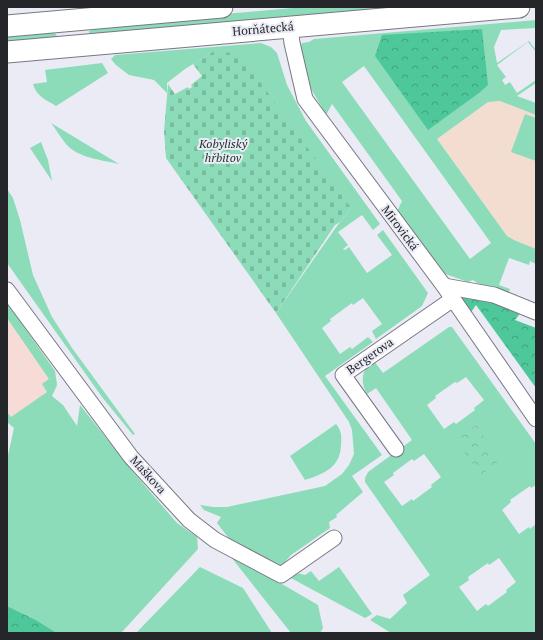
<svg xmlns="http://www.w3.org/2000/svg" width="543" height="640" font-family="'PT Serif',serif">
	<defs>
		<pattern id="forest-crowns" width="20" height="18" patternUnits="userSpaceOnUse"><rect width="20" height="18" fill="#4ec89a"/><path d="M2 6a3 3 0 1 1 6 0M12 15a3 3 0 1 1 6 0" fill="none" stroke="#41a27e"/></pattern>
		<pattern id="cemetery-stones" width="16" height="16" patternUnits="userSpaceOnUse"><rect width="16" height="16" fill="#8cdcb9"/><path d="M2 7V4a2 2 0 0 1 4 0v3zM10 15v-3a2 2 0 0 1 4 0v3z" fill="#79bd9f"/></pattern>
		<pattern id="park-crowns" width="20" height="18" patternUnits="userSpaceOnUse"><rect width="20" height="18" fill="#8cdcb9"/><path d="M2 6a3 3 0 1 1 6 0M12 15a3 3 0 1 1 6 0" fill="none" stroke="#79bd9f"/></pattern>
	</defs>
	<rect width="100%" height="100%" fill="#eaebf5"/>
	<polygon fill="#f6dbd7" points="7,303 55,371 57,385 54,393 47,392 11,417 7,412"/>
	<polygon fill="#f3ddd0" points="500,101 536,115 536,249 514,240 507,236 437,139 488,102"/>
	<g fill="#8cdcb9" fill-rule="evenodd">
		<polygon points="304,7 441,7 90,38 89,31 111,24"/>
		<path d="M 536,20 L 536,28 L 501,30 L 494,47 L 497,63 L 529,41 L 536,50 L 536,52 L 528,42 L 497,65 L 506,77 L 502,80 L 505,85 L 510,82 L 517,93 L 536,80 L 536,83 L 517,96 L 536,103 L 536,115 L 500,101 L 488,102 L 437,139 L 507,236 L 514,240 L 536,249 L 536,264 L 530,261 L 529,265 L 509,258 L 499,285 L 510,289 L 509,292 L 517,295 L 515,299 L 480,285 L 473,280 L 468,282 L 440,272 L 396,214 L 402,201 L 332,104 L 326,115 L 309,85 L 300,48 L 302,43 L 309,42 L 314,39 ZM 364,66 L 491,243 L 470,259 L 342,82 Z"/>
		<polygon points="54,32 57,36 56,38 10,44 7,40 7,33"/>
		<polygon points="261,43 271,47 277,53 287,85 306,121 380,224 373,230 362,215 338,232 348,245 343,249 345,250 349,247 367,273 392,255 377,235 383,230 428,293 422,306 376,339 372,331 382,324 363,298 353,305 352,303 330,319 331,321 322,328 340,354 350,347 352,349 368,337 373,342 325,376 382,455 352,476 363,492 336,515 337,517 329,522 330,528 291,555 279,569 234,545 217,523 221,517 204,510 200,505 213,507 227,507 325,486 342,474 349,465 354,454 352,430 349,422 276,313 337,226 351,208 214,51 185,69 167,83 167,93 154,80 129,75 116,65 111,59 115,55"/>
		<path d="M 102,63 L 108,73 L 56,106 C 45,99 37,97 33,84 L 47,82 L 45,70 Z"/>
		<polygon points="525,114 536,118 536,161 511,152"/>
		<path d="M 51,123 L 119,164 C 102,160 78,158 66,144 C 60,137 56,129 51,123 Z"/>
		<polygon points="41,142 48,160 52,181 30,148"/>
		<polygon points="7,189 13,198 20,220 33,275 52,317 72,348 135,434 133,435 102,397 7,263"/>
		<polygon points="7,303 55,371 57,385 52,396 63,405 77,426 80,405 133,472 177,523 197,537 198,549 121,633 57,633 36,620 7,606 7,460 14,428 7,422 7,412 11,417 47,392 42,384 49,379 7,318"/>
		<path d="M 449,327 L 452,327 L 536,444 L 536,485 L 531,488 L 530,486 L 510,500 L 511,502 L 502,510 L 519,534 L 529,527 L 530,529 L 536,524 L 536,633 L 391,633 L 370,620 L 377,615 L 390,619 L 407,603 L 403,595 L 430,575 L 365,482 L 365,478 L 368,472 L 412,440 L 376,388 L 367,394 C 360,382 361,369 374,361 L 383,373 ZM 466,377 L 484,400 L 474,408 L 475,410 L 456,424 L 454,422 L 444,429 L 427,405 L 436,398 L 435,396 L 455,382 L 457,383 ZM 424,454 L 441,477 L 431,485 L 432,487 L 413,501 L 412,499 L 402,506 L 384,482 L 394,475 L 393,473 L 412,459 L 414,461 ZM 499,558 L 516,582 L 506,590 L 507,592 L 488,606 L 486,604 L 477,611 L 459,587 L 469,580 L 468,577 L 488,563 L 489,565 Z"/>
		<path d="M 336,424 C 341,430 342,436 341,444 C 341,467 324,474 305,480 L 290,456 Z"/>
		<polygon points="234,556 318,605 323,628 320,633 291,633 231,557"/>
		<polygon points="200,567 243,588 272,633 136,633"/>
		<path d="M 339,567 L 372,614 L 365,618 L 289,577 C 295,573 298,573 305,575 L 311,571 L 319,581 Z"/>
	</g>
	<g fill="url(#forest-crowns)">
		<polygon points="482,29 488,85 479,93 428,130 375,56 382,35"/>
		<polygon points="456,290 522,311 515,320 536,328 536,388 476,305 469,315"/>
		<polygon points="7,606 36,620 57,633 7,633"/>
	</g>
	<polygon fill="url(#cemetery-stones)" points="214,51 240,54 351,208 340,222 335,225 276,313 166,158 164,131 168,84 175,94 188,87 189,89 192,87 191,85 202,76 193,64"/>
	<polygon fill="url(#park-crowns)" points="476,425 500,460 481,475 455,440"/>
	<g fill="none" stroke-linecap="round" stroke-linejoin="round">
		<defs>
			<g id="street">
				<polyline points="290,27 292,43 305,99 444,286 536,419"/>
				<polyline points="444,286 494,295 536,312"/>
				<polyline points="7,290 131,457 189,520 215,540 281,575 334,538"/>
				<polyline points="396,449 343,375 453,299"/>
			</g>
			<g id="secondary">
				<polyline points="7,26 222,7"/>
				<polyline points="7,52 519,7"/>
			</g>
		</defs>
		<use href="#street" stroke="#787882" stroke-width="17"/>
		<use href="#secondary" stroke="#787882" stroke-width="23"/>
		<use href="#street" stroke="#fff" stroke-width="15"/>
		<use href="#secondary" stroke="#fff" stroke-width="21"/>
	</g>
	<g text-anchor="middle" stroke-width="4" stroke-linejoin="round" paint-order="stroke">
		<g font-size="12" fill="#25262a" stroke="#eaebf5">
			<text transform="translate(263 29) rotate(-5)" y="4">Horňátecká</text>
			<text transform="translate(400 228) rotate(53)" y="4">Mirovická</text>
			<text transform="translate(370 356) rotate(-35)" y="4">Bergerova</text>
			<text transform="translate(148 475) rotate(48)" y="4">Maškova</text>
		</g>
		<g font-size="12" font-style="italic" fill="#1a2f26" stroke="#eaebf5">
			<text x="223" y="148">Kobyliský<tspan x="223" dy="14">hřbitov</tspan></text>
		</g>
	</g>
	<rect width="543" height="640" fill="none" stroke="#25262a" stroke-width="16"/>
</svg>
